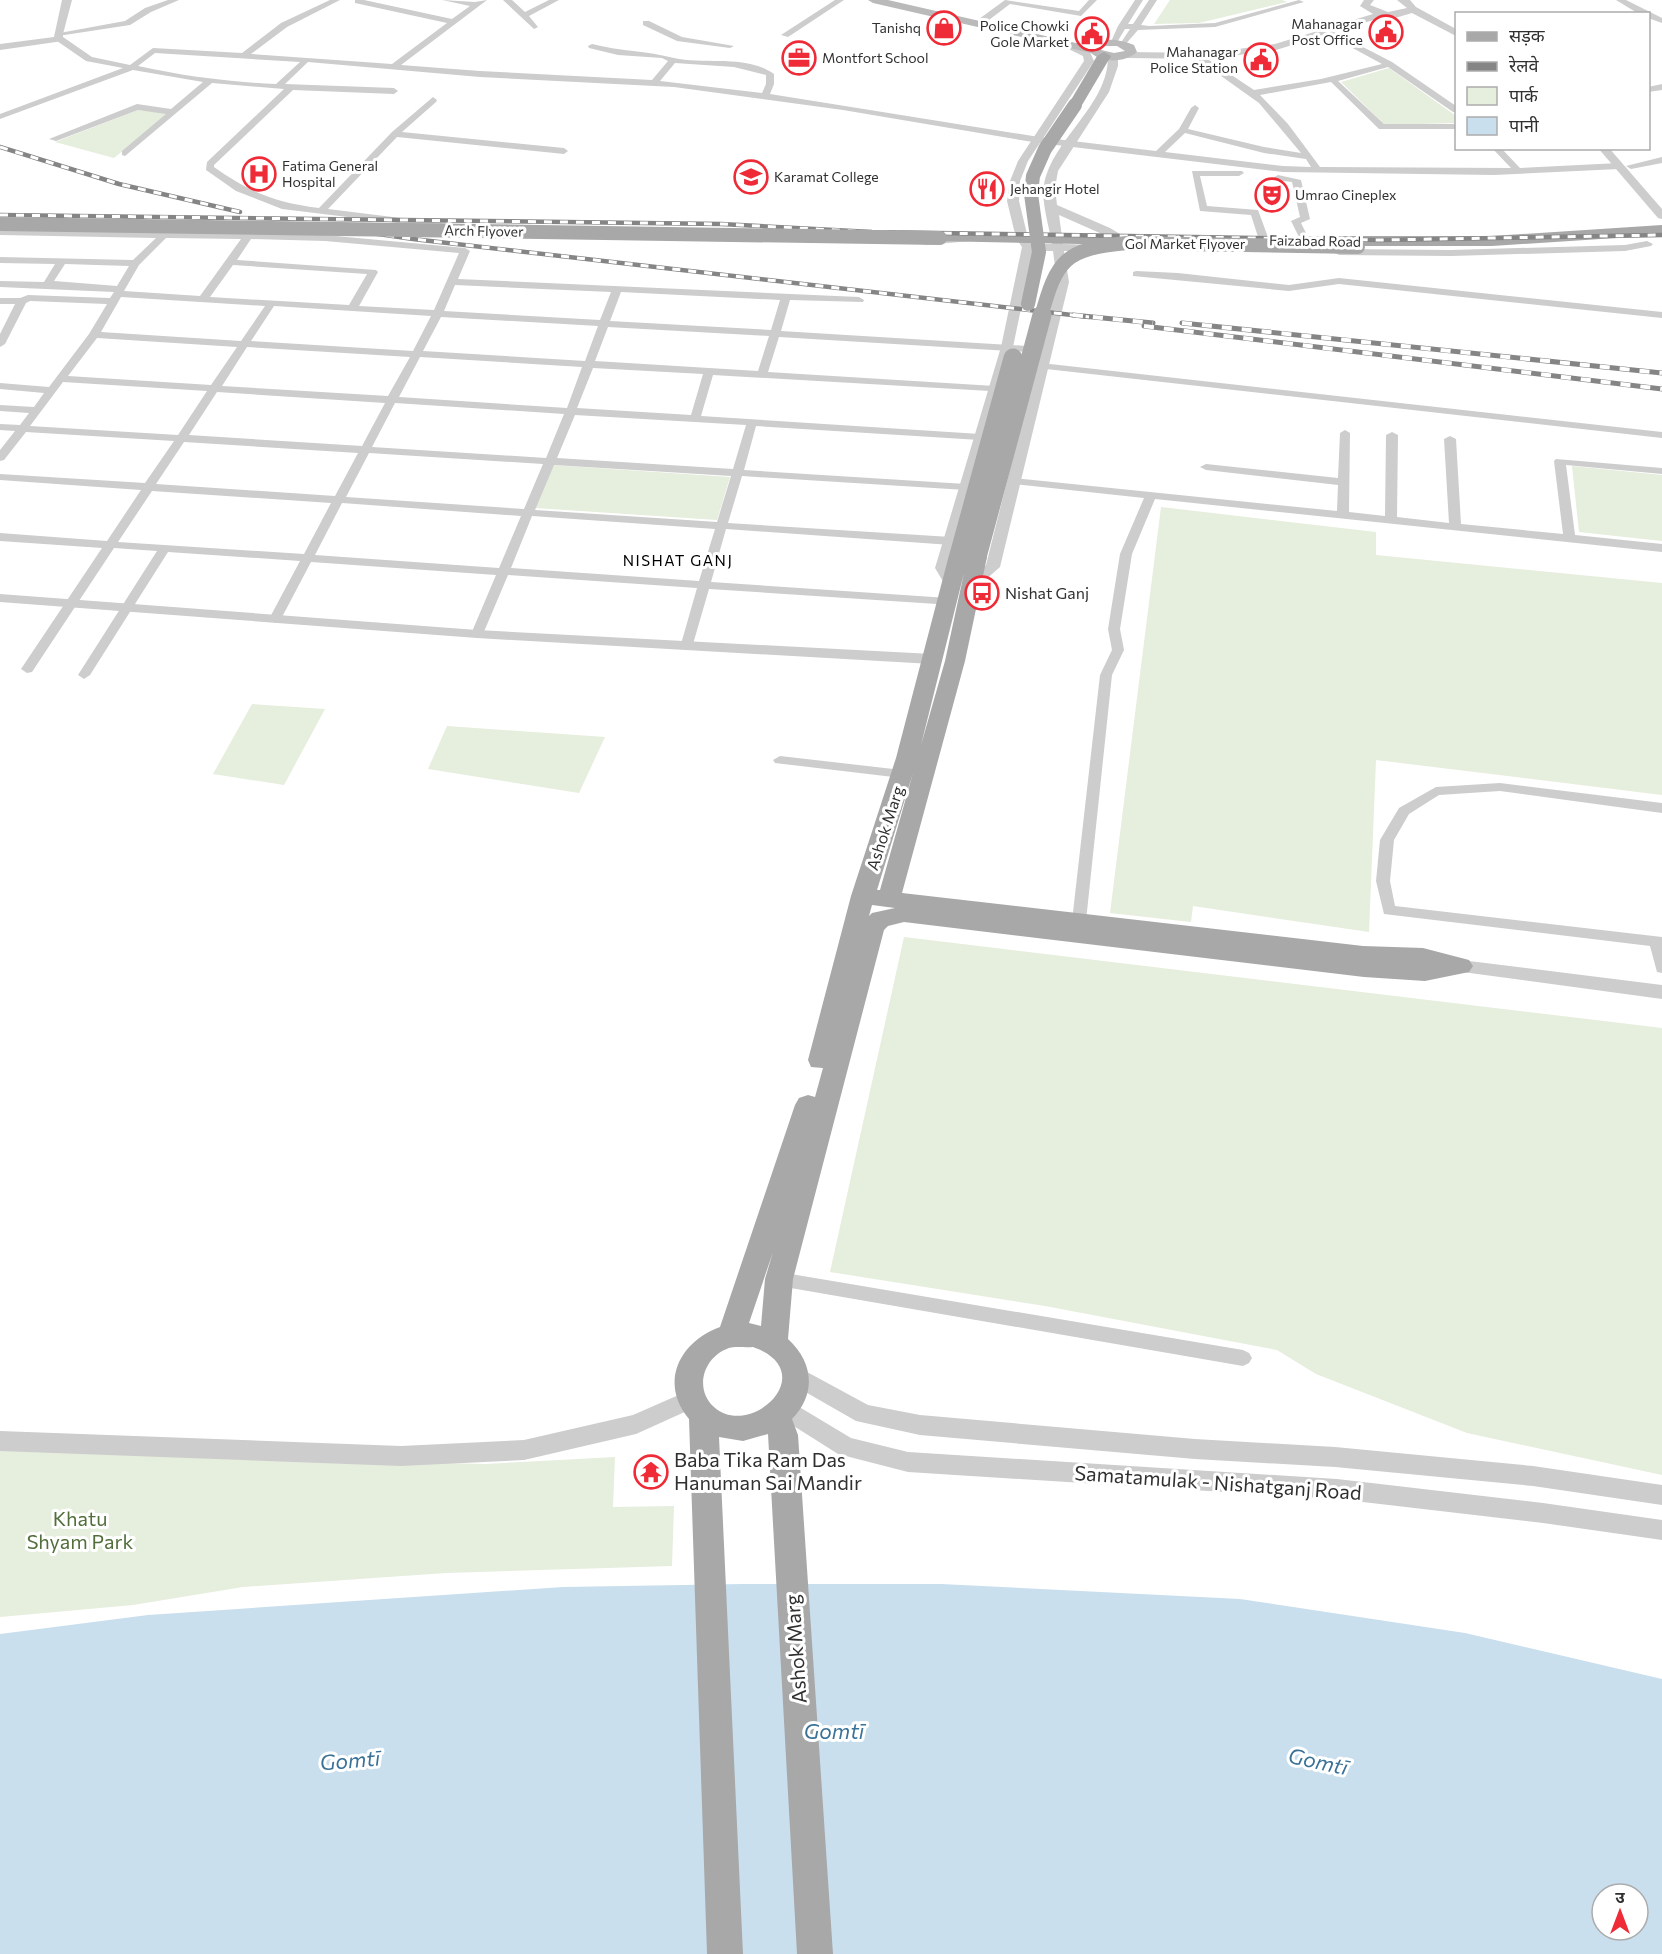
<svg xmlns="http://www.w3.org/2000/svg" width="1662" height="1954" font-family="Commissioner,'Noto Sans Devanagari',sans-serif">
	<rect width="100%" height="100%" fill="#fff"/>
	<g fill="#e6eedd">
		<polygon points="1170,0 1282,0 1287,2 1199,23 1154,24"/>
		<polygon points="1389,68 1456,116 1456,123 1385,125 1341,82"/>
		<polygon points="138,110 169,113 114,158 55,142"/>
		<polygon points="552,465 730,477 717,520 535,508"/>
		<polygon points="1572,466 1662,475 1662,541 1579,532"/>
		<polygon points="1161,507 1376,532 1376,555 1662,583 1662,795 1376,760 1369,932 1193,906 1191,922 1110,913"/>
		<polygon points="252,704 325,709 284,785 213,774"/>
		<polygon points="447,726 605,737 579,793 428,769"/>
		<polygon points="904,937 1662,1028 1662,1475 1467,1433 1316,1374 1277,1350 1045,1306 830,1272"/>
		<polygon points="0,1446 317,1460 485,1464 615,1457 613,1507 674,1506 672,1566 446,1573 243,1587 133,1605 0,1617"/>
	</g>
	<path fill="#c9dfee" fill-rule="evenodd" d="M 742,1584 L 941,1584 L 1240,1599 L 1465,1633 L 1662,1679 L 1662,1954 L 0,1954 L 0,1634 L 148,1615 L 563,1587 ZM 1602,1894 L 1638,1894 L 1638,1930 L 1602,1930 Z"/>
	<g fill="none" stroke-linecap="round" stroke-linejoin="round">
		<g fill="#cdcdcd" fill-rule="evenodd">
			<polygon points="168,0 179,0 151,12 130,25 58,36 54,34 125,21 145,8"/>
			<path d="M 330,0 L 340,0 L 287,27 L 251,54 L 392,64 L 447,23 L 355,3 L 355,0 L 364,0 L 452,19 L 470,6 L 442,0 L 475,2 L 487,0 L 401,65 L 480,71 L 652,80 L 668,61 L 662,58 L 618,55 L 589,48 L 588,46 L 592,44 C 619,51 647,51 674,58 C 705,65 746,54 774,74 L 774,84 L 770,94 L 1039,137 L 1156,151 L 1179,129 L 1191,108 L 1195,105 L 1199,108 L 1188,129 L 1264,147 L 1301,153 L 1259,103 L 1193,56 L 1200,54 L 1254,90 L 1321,79 L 1382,64 L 1327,34 L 1326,32 L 1330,30 L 1392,62 L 1456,106 L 1456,112 L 1453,112 L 1388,67 L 1338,81 L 1384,124 L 1456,124 L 1456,129 L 1379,129 L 1331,82 L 1260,95 L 1288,124 L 1320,167 L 1511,168 L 1492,148 L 1501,148 L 1520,168 L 1619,163 L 1624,166 L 1619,169 L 1494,175 L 1283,172 L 1039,143 L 843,110 L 674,87 L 480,77 L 308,62 L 285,84 L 394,88 L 398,91 L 394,94 L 293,90 L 214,165 L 214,167 C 251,193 274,202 319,208 L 392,132 L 433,97 L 437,100 L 436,102 L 402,132 L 564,148 L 568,151 L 564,154 L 397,137 L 328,209 L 449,224 L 449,228 L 446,229 L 282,209 L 236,191 L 206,170 L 207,162 L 284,89 L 212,83 L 125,156 L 122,155 L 122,151 L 166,114 L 138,110 L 56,141 L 49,139 L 137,104 L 171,109 L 203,82 L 133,70 L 0,119 L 0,114 L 123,68 L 86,61 L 57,41 L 57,37 L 63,37 L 92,57 L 130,65 L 153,48 L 242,53 L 281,23 ZM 155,53 L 300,62 L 276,84 C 230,82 183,76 138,66 ZM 675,63 L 734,67 L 766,75 L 766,84 L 762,93 L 660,81 ZM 1185,133 L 1264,153 L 1306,159 L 1311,167 L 1283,166 L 1165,152 Z"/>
			<polygon points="503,0 512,0 525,12 549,0 559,0 529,16 538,27 534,29"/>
			<polygon points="835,0 844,0 788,37 781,35"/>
			<polygon points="1005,0 1079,11 1089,0 1097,0 1081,16 1010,4 985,23 979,23 979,19"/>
			<polygon points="1135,0 1143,0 1128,24 1133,24 1149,0 1157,0 1141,25 1149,26 1215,23 1299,0 1304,2 1215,27 1138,30 1124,46 1120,44 1130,29 1125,29 1116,44 1110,44 1118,26"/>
			<polygon points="1616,0 1626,0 1662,18 1662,23 1648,18 1648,14 1639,14"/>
			<polygon points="643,21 649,21 682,37 734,46 730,48 677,41 643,25"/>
			<polygon points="1662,84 1662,90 1648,92 1648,87"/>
			<polygon points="1662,157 1662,163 1631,169 1626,166"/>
			<polygon points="1192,171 1242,171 1244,173 1239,176 1200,176 1207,206 1258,210 1269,240 1267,242 1259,240 1251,215 1200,211"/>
			<polygon points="1278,175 1301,180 1310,219 1301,223 1310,241 1308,243 1302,243 1291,221 1300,217 1292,182 1275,180 1273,178"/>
			<path d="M 0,229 L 325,235 L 465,248 L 470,251 L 458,279 L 859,297 L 864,300 L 863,302 L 790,300 L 781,331 L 1044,347 L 1049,350 L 1044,353 L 779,337 L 768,372 L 1011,387 L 1011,391 L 1007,392 L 713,375 L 701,416 L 980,434 L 986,437 L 980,440 L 756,426 L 744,470 L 966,484 L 972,487 L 966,490 L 742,476 L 728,523 L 951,537 L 957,541 L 951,545 L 726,529 L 711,582 L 948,598 L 954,602 L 952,605 L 709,589 L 693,644 L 687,648 L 681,644 L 697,588 L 508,575 L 483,634 L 477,638 L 471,634 L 496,575 L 311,562 L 281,619 L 275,623 L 269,619 L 300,561 L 168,552 L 90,675 L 84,679 L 78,675 L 157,551 L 114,548 L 32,672 L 27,673 L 21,669 L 102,548 L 0,541 L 0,533 L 107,541 L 141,490 L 0,480 L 0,474 L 145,483 L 174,441 L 26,432 L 4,460 L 0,461 L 0,450 L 15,431 L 0,430 L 0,424 L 20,425 L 29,413 L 0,411 L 0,405 L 34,407 L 44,393 L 0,389 L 0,383 L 49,387 L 89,334 L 107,304 L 30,301 L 26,303 L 5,344 L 0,347 L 0,334 L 15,304 L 0,304 L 0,298 L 20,298 L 28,295 L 110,298 L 114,292 L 0,287 L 0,281 L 44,282 L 55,264 L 0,263 L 0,257 L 133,260 L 156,238 L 0,235 ZM 166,238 L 241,239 L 200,296 L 124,291 L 139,265 ZM 251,239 L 325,241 L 459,253 L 434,310 L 359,306 L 378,272 L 376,270 L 237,260 ZM 65,264 L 129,266 L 117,286 L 54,281 ZM 233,265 L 367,274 L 349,305 L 210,297 ZM 455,285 L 611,292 L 600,320 L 444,311 ZM 621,292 L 780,300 L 771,330 L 610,321 ZM 121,297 L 265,306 L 241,341 L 101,332 ZM 274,306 L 431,316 L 413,351 L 251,341 ZM 441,317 L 598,326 L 585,361 L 423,351 ZM 608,327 L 769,336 L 758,371 L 595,361 ZM 97,338 L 237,347 L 211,385 L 68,376 ZM 247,347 L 410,357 L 388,396 L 222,386 ZM 420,357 L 582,367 L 567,408 L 399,397 ZM 593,368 L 703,374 L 691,415 L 577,408 ZM 63,382 L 207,391 L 178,435 L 30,426 ZM 217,392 L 385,403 L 362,446 L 189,435 ZM 395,403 L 564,414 L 546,458 L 372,447 ZM 575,415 L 746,425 L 733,469 L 557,458 ZM 184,442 L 358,453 L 335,496 L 156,484 ZM 369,453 L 543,464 L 524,509 L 346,497 ZM 554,465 L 731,476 L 717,522 L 535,510 ZM 152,491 L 331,503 L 304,554 L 118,542 ZM 342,503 L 521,516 L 499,568 L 315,555 ZM 532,516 L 715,529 L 699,581 L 511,568 Z"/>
			<polygon points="968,236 971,237 971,241 925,245 920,242 925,239"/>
			<polygon points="1136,271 1178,273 1289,285 1339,278 1662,312 1662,318 1339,284 1289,291 1133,276 1133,272"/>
			<polygon points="1041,363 1662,432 1662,438 1037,368 1036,366"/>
			<polygon points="1345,430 1350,433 1349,512 1385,516 1386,435 1392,432 1398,435 1397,517 1449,523 1444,439 1450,436 1456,439 1461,524 1563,534 1554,461 1556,459 1662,468 1662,474 1566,465 1575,535 1662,544 1662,552 1155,499 1132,554 1120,629 1124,650 1112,675 1086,921 1084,925 1074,925 1072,921 1100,675 1112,650 1108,629 1120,554 1144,498 1013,484 1007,481 1013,478 1337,511 1338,485 1206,470 1200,467 1206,464 1338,478 1340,433"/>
			<polygon points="780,756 902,770 909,774 902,778 775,763 773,760"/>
			<polygon points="1500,783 1662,803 1662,813 1500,791 1439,795 1409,814 1394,840 1390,881 1395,906 1662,937 1662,973 1657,972 1650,946 1384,914 1376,881 1380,840 1399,808 1436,787"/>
			<polygon points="779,1272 1243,1350 1249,1353 1252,1358 1249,1363 1243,1366 779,1286 773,1284 770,1279 773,1274"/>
		</g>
		<g fill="#cdcdcd" fill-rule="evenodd">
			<polygon points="62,0 72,0 63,34 63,41 0,50 0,44 54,37"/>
			<polygon points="1364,0 1374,0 1370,5 1388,12 1407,8 1397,0 1410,0 1416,7 1456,29 1456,36 1412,13 1395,18 1383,17 1276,50 1208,59 1126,58 1121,55 1126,52 1208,53 1275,44 1373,14 1360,6"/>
			<path d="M 1058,40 L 1064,40 L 1090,52 L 1094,61 L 1028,161 L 1020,181 L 1019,201 L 1028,238 L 1031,244 L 1052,244 C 1049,226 1041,201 1044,185 C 1052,139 1108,106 1108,57 L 1113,54 L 1118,57 L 1118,66 L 1109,92 L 1058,171 L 1055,188 L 1057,205 L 1110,228 L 1130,240 L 1124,243 L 1120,242 L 1059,215 L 1063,244 L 1098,245 L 1104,248 L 1098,251 L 1064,251 L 1069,282 L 1000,567 L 976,588 L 971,589 L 964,585 L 986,565 L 1057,282 L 1053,251 L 1033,251 L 1013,347 L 949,568 L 959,585 L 952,589 L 947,588 L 935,568 L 1001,347 L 1022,247 L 1016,238 L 1007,201 L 1010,181 L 1018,161 L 1084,61 L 1083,56 L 1058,44 Z"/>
			<polygon points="1598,148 1609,148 1662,209 1662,219 1658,218"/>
			<polygon points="1647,241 1653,244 1651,246 1625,251 1451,256 1339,255 1333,252 1339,249 1451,250 1625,245"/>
			<polygon points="0,594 477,630 932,654 940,659 932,664 477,638 0,602"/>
			<polygon points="1461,960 1662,985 1662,999 1455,971 1452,966 1455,961"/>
			<polygon points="796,1366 868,1405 920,1415 1195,1439 1335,1447 1533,1466 1662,1485 1662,1505 1533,1486 1335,1467 1195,1459 920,1435 856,1421 788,1382 785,1375 788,1368"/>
			<polygon points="690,1390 698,1392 701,1399 698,1406 636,1434 524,1460 401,1466 0,1451 0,1431 401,1446 524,1440 633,1415"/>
			<polygon points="786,1399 851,1438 908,1452 1337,1479 1543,1503 1662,1520 1662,1540 1543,1523 1337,1499 908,1472 838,1454 778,1416 775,1409 778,1402"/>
		</g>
		<path fill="#bababa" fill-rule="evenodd" d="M 868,0 L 888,0 L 1089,46 C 1104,37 1118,39 1134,45 L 1137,52 C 1125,63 1103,63 1091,53 L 873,3 ZM 1105,46 L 1117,46 L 1125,51 L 1114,53 L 1101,50 Z"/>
		<g fill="#a8a8a8" fill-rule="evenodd">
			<polygon points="1104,52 1111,56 1082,105 1080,108 1070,108 1068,105 1097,56"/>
			<polygon points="1662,225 1662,235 1492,246 1329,246 1321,241 1329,236 1492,236"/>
			<polygon points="940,233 1132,235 1140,240 1132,245 935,241 932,238 935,235"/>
			<path d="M 959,549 L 966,551 L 968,556 L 977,551 L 984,553 L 987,557 L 965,661 L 902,893 L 1363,946 L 1423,948 L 1469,960 L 1473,966 L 1469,972 L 1425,981 L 1364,977 L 904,922 L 888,926 L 884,930 L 793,1279 L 788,1339 C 813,1362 817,1393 792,1419 L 798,1435 L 833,1954 L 797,1954 L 768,1434 L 743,1441 L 719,1437 L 743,1954 L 707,1954 L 689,1419 C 659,1383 679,1342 720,1327 L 795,1105 L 799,1098 L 808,1095 L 815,1097 L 823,1068 L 811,1067 L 808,1060 L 851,896 L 896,758 L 949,555 L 952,551 ZM 964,573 L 945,661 L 921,745 ZM 913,773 L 880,890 L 877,890 ZM 872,905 L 895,908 L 872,913 L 869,916 ZM 773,1252 L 765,1279 L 761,1326 L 749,1323 ZM 753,1347 C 823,1372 750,1440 714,1407 C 694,1389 703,1357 729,1348 C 736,1346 745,1348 753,1347 Z"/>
		</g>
		<defs>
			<g id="rail-far1">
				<polyline points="0,147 119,184 240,212"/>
				<polyline points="0,215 721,224 872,232 1382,240 1662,235"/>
				<polyline points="323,226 413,239 1089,317"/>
			</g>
			<g id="rail">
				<polyline points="1073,315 1153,323"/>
				<polyline points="1182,323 1662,373"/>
				<polyline points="1144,326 1662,389"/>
			</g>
		</defs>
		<use href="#rail-far1" stroke="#858585" stroke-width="4.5"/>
		<use href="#rail" stroke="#858585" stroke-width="5"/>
		<use href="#rail-far1" stroke="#fff" stroke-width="3" stroke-dasharray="8" stroke-linecap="butt"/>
		<use href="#rail" stroke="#fff" stroke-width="4" stroke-dasharray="10" stroke-linecap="butt"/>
		<g stroke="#a8a8a8" stroke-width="14">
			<polyline points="0,224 940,238"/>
			<polyline points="1028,304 1039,252 1031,194 1033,176 1045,149 1075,105"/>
			<path d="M 1041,317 C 1057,259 1065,249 1127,243 L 1358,247"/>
		</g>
		<g stroke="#a8a8a8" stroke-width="19">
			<polyline points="959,555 1013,358"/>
			<polyline points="977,557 1042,315"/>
		</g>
	</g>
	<defs>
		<symbol id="shop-ring" viewBox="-11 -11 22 22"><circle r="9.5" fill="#fff" stroke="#ee2b36" stroke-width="1.5"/><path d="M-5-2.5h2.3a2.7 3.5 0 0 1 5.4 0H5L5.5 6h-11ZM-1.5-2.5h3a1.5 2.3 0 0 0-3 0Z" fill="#ee2b36"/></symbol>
		<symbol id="civic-ring" viewBox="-11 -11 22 22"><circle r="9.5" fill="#fff" stroke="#ee2b36" stroke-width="1.5"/><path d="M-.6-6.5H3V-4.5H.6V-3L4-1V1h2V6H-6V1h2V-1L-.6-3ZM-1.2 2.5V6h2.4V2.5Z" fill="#ee2b36"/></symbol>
		<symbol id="office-ring" viewBox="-11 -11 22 22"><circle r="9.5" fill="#fff" stroke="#ee2b36" stroke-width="1.5"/><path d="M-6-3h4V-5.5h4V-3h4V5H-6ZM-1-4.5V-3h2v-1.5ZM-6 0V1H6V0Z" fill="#ee2b36"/></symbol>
		<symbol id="hospital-ring" viewBox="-11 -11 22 22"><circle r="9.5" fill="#fff" stroke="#ee2b36" stroke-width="1.5"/><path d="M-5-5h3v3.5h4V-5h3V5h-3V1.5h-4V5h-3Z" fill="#ee2b36"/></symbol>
		<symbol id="university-ring" viewBox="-11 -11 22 22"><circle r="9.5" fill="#fff" stroke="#ee2b36" stroke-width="1.5"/><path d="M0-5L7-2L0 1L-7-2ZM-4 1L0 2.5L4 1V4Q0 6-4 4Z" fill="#ee2b36"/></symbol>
		<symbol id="restaurant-ring" viewBox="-11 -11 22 22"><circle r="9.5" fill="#fff" stroke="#ee2b36" stroke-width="1.5"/><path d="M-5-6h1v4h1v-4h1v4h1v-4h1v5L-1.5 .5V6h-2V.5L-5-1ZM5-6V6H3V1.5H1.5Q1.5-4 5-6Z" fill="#ee2b36"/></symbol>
		<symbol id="theatre-ring" viewBox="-11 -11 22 22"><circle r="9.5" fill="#fff" stroke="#ee2b36" stroke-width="1.5"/><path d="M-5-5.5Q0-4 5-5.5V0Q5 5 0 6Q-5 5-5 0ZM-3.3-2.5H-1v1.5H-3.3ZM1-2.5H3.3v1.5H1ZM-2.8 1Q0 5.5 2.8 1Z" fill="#ee2b36"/></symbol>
		<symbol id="bus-ring" viewBox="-11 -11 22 22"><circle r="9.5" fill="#fff" stroke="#ee2b36" stroke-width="1.5"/><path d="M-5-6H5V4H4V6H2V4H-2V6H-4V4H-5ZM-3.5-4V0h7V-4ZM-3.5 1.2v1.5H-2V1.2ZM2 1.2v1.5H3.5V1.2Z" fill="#ee2b36"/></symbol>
		<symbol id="temple-ring" viewBox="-11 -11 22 22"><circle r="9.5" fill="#fff" stroke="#ee2b36" stroke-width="1.5"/><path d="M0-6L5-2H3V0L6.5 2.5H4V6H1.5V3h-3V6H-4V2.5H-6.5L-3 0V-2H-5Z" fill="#ee2b36"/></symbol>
	</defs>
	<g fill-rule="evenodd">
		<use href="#shop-ring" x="925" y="9" width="38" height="38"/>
		<use href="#civic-ring" x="1367" y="13" width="38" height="38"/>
		<use href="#civic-ring" x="1073" y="15" width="38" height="38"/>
		<use href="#office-ring" x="780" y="39" width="38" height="38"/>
		<use href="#civic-ring" x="1242" y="41" width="38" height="38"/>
		<use href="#hospital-ring" x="240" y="155" width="38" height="38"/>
		<use href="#university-ring" x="732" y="158" width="38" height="38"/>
		<use href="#restaurant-ring" x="968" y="170" width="38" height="38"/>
		<use href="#theatre-ring" x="1253" y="176" width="38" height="38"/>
		<use href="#bus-ring" x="963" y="574" width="38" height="38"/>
		<use href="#temple-ring" x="632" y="1453" width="38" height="38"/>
	</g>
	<g text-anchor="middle" stroke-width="6" stroke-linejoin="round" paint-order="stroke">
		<g font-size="14" fill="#303030" stroke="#fff" text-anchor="start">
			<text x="1363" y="29" text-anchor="end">Mahanagar<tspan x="1363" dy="16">Post Office</tspan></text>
			<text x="1069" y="31" text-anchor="end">Police Chowki<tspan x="1069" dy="16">Gole Market</tspan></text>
			<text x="921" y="33" text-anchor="end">Tanishq</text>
			<text x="1238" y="57" text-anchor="end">Mahanagar<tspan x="1238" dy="16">Police Station</tspan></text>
			<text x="822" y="63">Montfort School</text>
			<text x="282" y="171">Fatima General<tspan x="282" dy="16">Hospital</tspan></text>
			<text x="774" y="182">Karamat College</text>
			<text x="1010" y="194">Jehangir Hotel</text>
			<text x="1295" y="200">Umrao Cineplex</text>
		</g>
		<g font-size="14" fill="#303030" stroke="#fff">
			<text transform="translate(484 231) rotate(1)" y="5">Arch Flyover</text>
			<text transform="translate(1315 241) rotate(1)" y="5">Faizabad Road</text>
			<text x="1185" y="249">Gol Market Flyover</text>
		</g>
		<g font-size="15" letter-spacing="1.5" fill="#000" stroke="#fff">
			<text x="678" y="566">NISHAT GANJ</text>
		</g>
		<g font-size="16" fill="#303030" stroke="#fff" text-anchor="start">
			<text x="1005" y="599">Nishat Ganj</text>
		</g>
		<g font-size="16" fill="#303030" stroke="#fff">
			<text transform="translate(885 828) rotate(-72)" y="6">Ashok Marg</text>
		</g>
		<g font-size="20" fill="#303030" stroke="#fff" text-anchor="start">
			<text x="674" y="1467">Baba Tika Ram Das<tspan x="674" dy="23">Hanuman Sai Mandir</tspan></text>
		</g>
		<g font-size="20" fill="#303030" stroke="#fff">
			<text transform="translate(1218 1483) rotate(4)" y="7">Samatamulak - Nishatganj Road</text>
			<text transform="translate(796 1649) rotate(-94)" y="7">Ashok Marg</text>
		</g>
		<g font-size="20" fill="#526e3a" stroke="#fff">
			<text x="80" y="1526">Khatu<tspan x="80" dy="23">Shyam Park</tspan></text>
		</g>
		<g font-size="21" font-style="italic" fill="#397197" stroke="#fff">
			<text x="834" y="1739">Gomtī</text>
			<text transform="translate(350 1761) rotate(-5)" y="7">Gomtī</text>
			<text transform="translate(1318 1762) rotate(12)" y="7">Gomtī</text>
		</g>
	</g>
	<rect x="1455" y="12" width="195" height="138" fill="#ffffff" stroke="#acacac" stroke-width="1.5"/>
	<rect x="1467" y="32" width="30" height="9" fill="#a8a8a8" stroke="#acacac" stroke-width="1.5"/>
	<text x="1509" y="42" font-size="18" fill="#303030">सड़क</text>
	<rect x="1467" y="62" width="30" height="9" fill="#858585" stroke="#acacac" stroke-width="1.5"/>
	<text x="1509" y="72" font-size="18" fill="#303030">रेलवे</text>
	<rect x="1467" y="87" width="30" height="18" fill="#e6eedd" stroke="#acacac" stroke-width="1.5"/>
	<text x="1509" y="102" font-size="18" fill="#303030">पार्क</text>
	<rect x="1467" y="117" width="30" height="18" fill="#c9dfee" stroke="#acacac" stroke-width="1.5"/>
	<text x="1509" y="132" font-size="18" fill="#303030">पानी</text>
	<g transform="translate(1620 1912)"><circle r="28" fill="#ffffff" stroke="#acacac" stroke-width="1.5"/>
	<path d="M0-4.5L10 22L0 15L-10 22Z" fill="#ee2b36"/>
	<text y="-9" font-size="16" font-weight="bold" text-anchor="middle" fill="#303030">उ</text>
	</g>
</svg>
